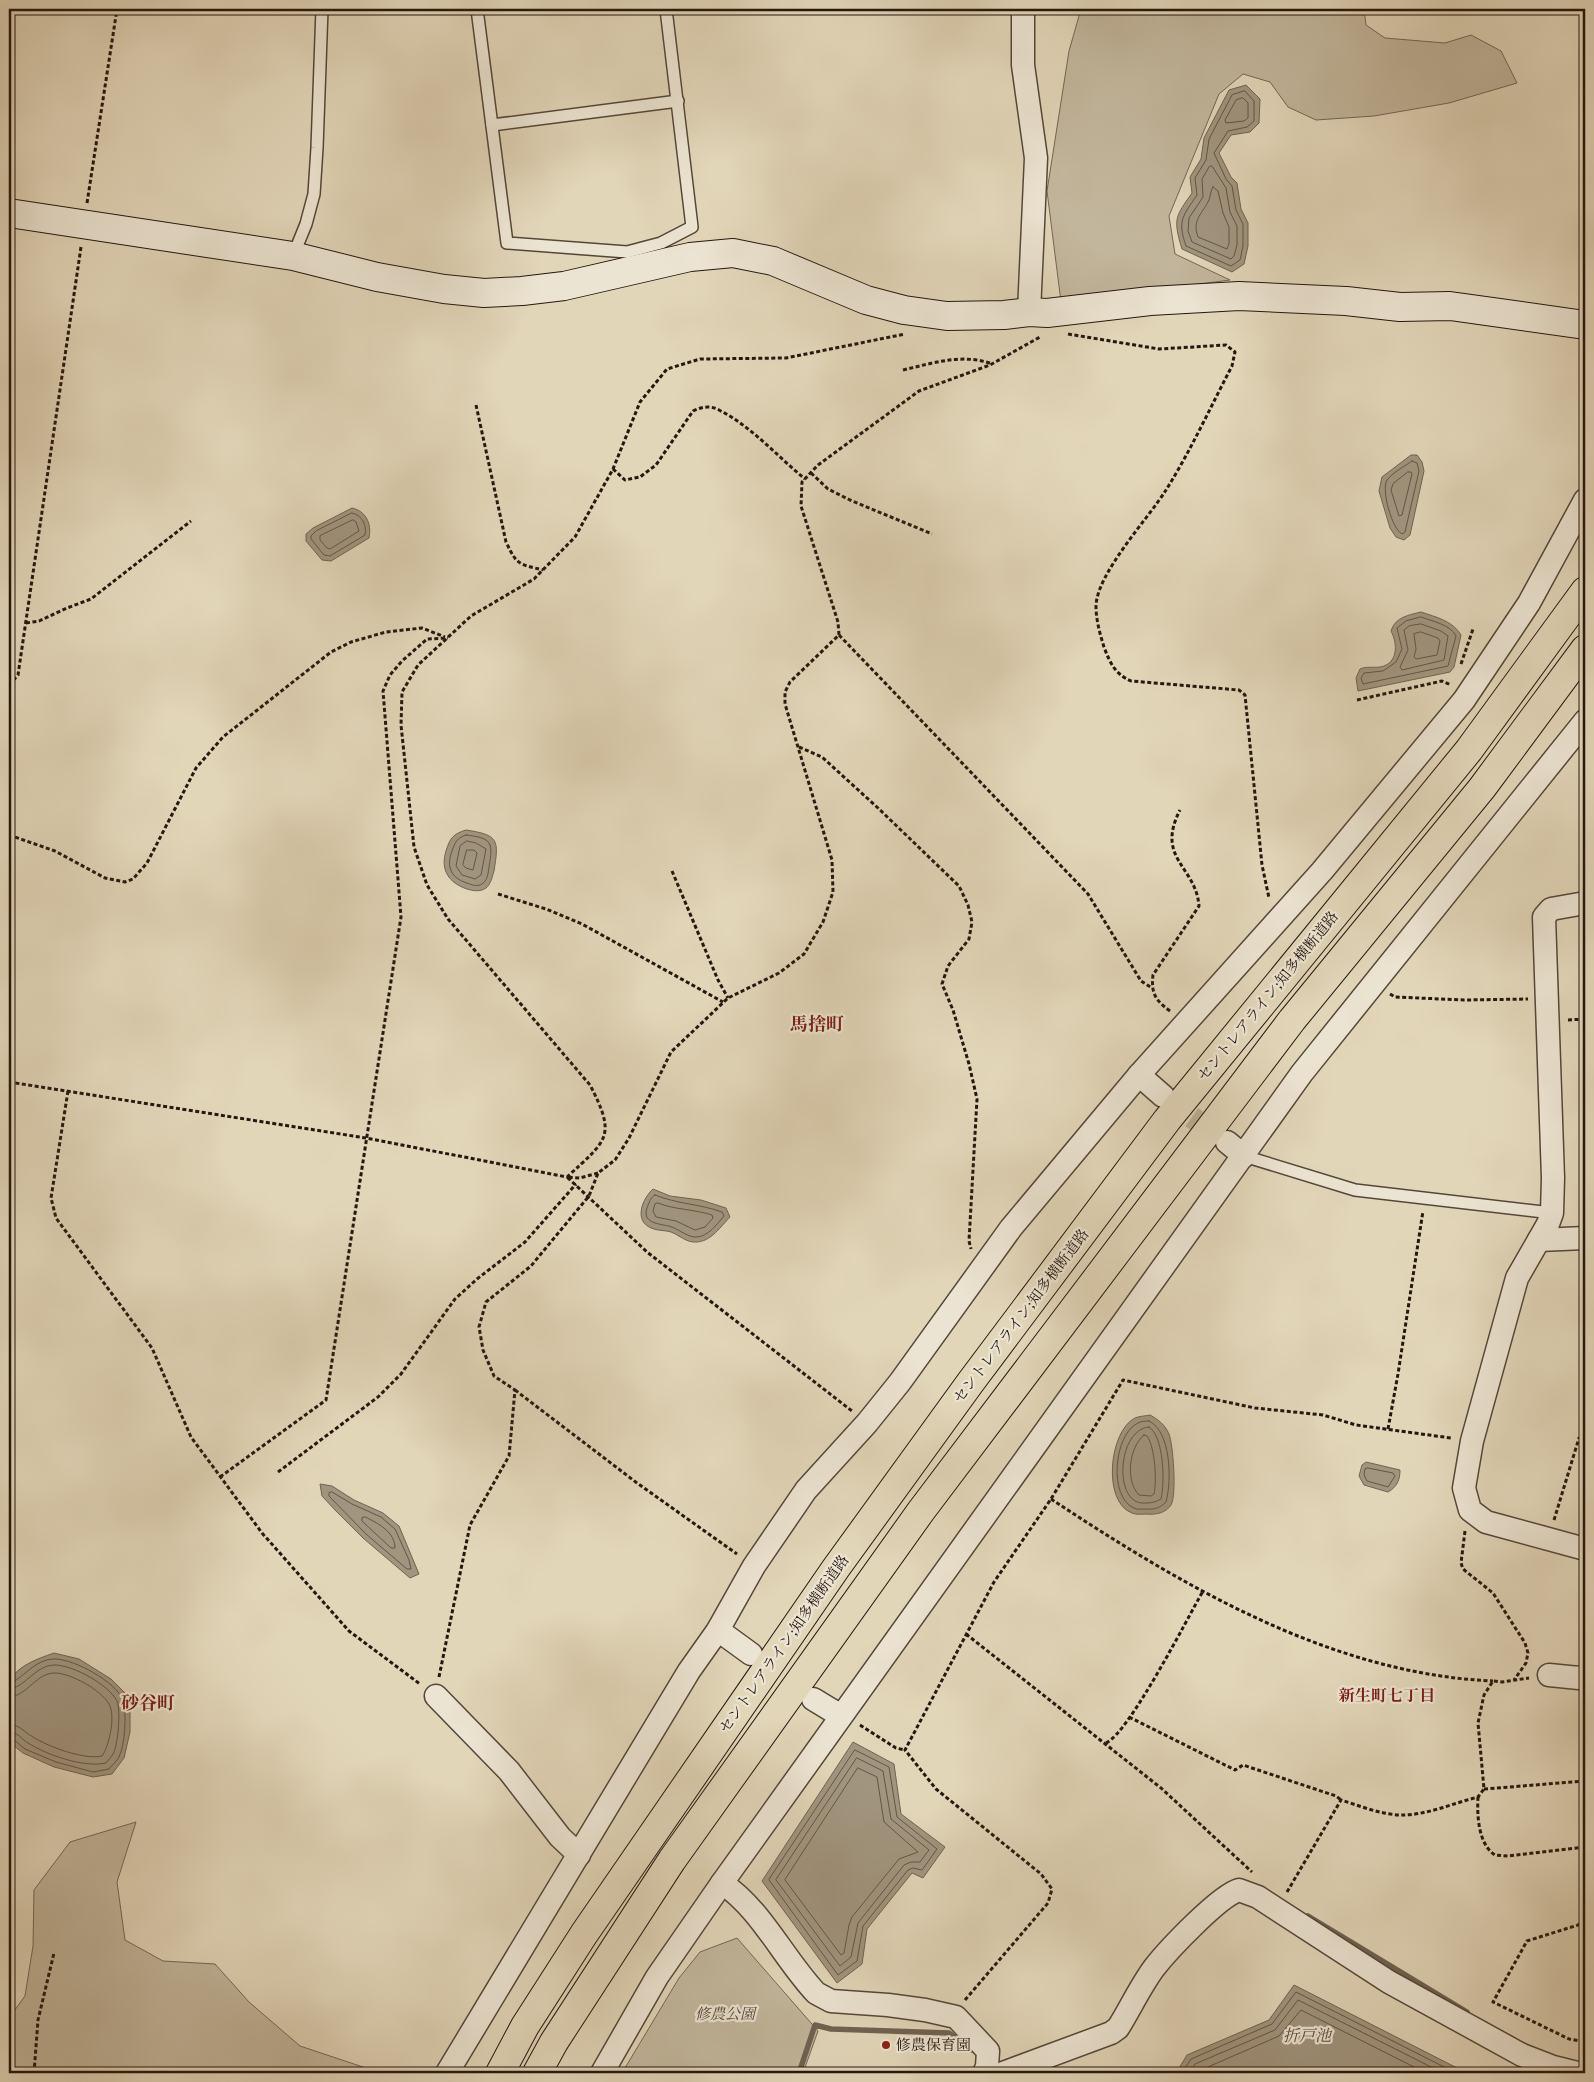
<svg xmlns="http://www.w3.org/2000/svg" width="1594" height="2082" font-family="'IM FELL French Canon','Noto Serif JP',serif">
	<rect width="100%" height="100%" fill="#e2d6b9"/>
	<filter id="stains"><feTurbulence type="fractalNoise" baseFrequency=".004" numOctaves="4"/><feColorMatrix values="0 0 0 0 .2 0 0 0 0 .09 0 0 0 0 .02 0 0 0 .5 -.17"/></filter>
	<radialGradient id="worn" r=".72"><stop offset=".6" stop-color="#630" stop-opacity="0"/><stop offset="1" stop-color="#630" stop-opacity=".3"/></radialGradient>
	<g fill="#c2b69c" stroke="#736656">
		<polygon points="1081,9 1364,9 1366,25 1385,38 1445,43 1471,35 1501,51 1517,83 1449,103 1374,116 1316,120 1288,107 1270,82 1243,74 1219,94 1169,216 1175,254 1230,280 1061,302 1047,191 1069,51"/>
		<polygon points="136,1822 117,1882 125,1940 163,1961 215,1964 249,2002 300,2046 381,2073 9,2073 9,2018 25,1996 33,1946 34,1890 70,1842"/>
		<polygon points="737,1938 818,2031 803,2073 622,2073 679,1978 700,1952"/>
	</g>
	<g fill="#a1957f" stroke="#6f6352">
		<path d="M 1246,85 L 1260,99 L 1259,123 L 1250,132 L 1231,135 L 1219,153 L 1231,177 L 1237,183 L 1241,209 L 1248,223 L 1248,246 L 1244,264 L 1232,272 L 1182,249 C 1173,219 1175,217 1192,193 L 1190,177 L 1201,159 L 1204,138 L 1229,90 Z"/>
		<polygon points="1411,455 1417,455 1422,462 1424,471 1410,535 1404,540 1396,537 1390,528 1379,491 1382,477"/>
		<path d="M 352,508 C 366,511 372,524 369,538 L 331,561 L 322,560 L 306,541 L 306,534 L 313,528 Z"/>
		<path d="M 1421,612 C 1436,617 1453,621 1461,635 L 1454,667 L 1450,672 L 1358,691 L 1356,678 L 1360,669 C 1367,666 1372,668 1380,667 C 1398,664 1398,644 1391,631 C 1395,617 1409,615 1421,612 Z"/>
		<path d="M 466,830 C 499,835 499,840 494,871 C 492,877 491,884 486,888 C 480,892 473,891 467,889 C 449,883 440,870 446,851 C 450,838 453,834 466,830 Z"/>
		<path d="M 653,1189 L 670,1196 L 701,1200 L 726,1208 L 730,1217 C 721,1226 711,1242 696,1242 C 687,1243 679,1235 671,1232 C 665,1230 657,1231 651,1228 C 633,1220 643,1198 653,1189 Z"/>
		<path d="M 1150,1415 C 1159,1420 1165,1425 1169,1434 C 1173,1444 1177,1495 1171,1505 C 1166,1513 1155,1515 1147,1514 C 1143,1514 1136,1515 1132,1513 C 1102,1502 1109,1431 1135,1418 C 1139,1416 1146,1416 1150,1415 Z"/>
		<path d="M 1366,1462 L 1400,1470 C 1400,1480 1397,1487 1388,1492 L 1364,1485 L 1359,1476 L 1362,1465 Z"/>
		<polygon points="320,1484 332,1486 354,1500 383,1513 399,1526 419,1574 410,1578 363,1538 336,1511 322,1496"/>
		<path d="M 54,1653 L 79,1659 L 111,1679 L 127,1695 L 130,1706 L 130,1732 L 124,1758 L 112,1774 L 93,1777 L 54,1767 L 23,1753 L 9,1742 L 9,1681 C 19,1665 37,1659 54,1653 Z"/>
		<polygon points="853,1742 894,1764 901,1814 945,1847 923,1878 912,1873 867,1929 862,1964 837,1983 762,1881"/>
		<polygon points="1294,1985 1467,2073 1176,2073 1187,2055 1269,2020"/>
	</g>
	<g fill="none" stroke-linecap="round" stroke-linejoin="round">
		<g stroke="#625647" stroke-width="1">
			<path d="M 1245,91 L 1254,101 L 1254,121 L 1247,127 L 1228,131 L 1214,153 L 1226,179 L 1232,186 L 1236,210 L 1243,224 L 1243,246 L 1240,260 L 1231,266 L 1186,246 C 1177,220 1183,216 1197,195 L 1195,178 L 1206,160 L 1209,139 L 1232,95 Z"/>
			<polygon points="1243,98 1248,103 1248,118 1244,121 1226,123 1225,120 1236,100"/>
			<polygon points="1212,166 1226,188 1230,212 1237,226 1237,245 1234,256 1231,259 1192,242 1188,231 1189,218 1203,197 1202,179 1209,167"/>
			<path d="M 1213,187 L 1218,191 L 1223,213 L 1229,227 L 1229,244 L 1227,249 L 1198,237 C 1192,221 1201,215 1208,202 C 1211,197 1210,191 1213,187 Z"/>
			<path d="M 1412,461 L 1417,463 L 1419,471 L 1405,532 L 1402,534 C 1392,529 1381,490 1387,480 C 1392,473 1405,466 1412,461 Z"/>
			<polygon points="1408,472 1411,472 1412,474 1402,515 1399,516 1391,490 1393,484"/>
			<path d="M 352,513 C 362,515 367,525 365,535 L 330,556 L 324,555 L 311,539 L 311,536 L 316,531 Z"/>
			<polygon points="353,520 356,522 359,531 330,549 327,548 320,540 320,536"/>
			<path d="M 1421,617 C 1432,621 1451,625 1456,636 L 1448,666 L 1363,684 L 1361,678 L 1364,673 L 1383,671 L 1396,662 L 1402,649 L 1397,628 L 1406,621 Z"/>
			<polygon points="1421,624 1441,631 1448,636 1444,660 1402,670 1400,667 1408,650 1404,630 1409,626"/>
			<polygon points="1421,632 1438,638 1440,641 1437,655 1416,659 1414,657 1416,649 1414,634"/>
			<path d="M 466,835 C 493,838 493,843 489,867 C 488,873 488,880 482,884 C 477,887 472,885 467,883 C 451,878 446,867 452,851 C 455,842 457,838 466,835 Z"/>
			<polygon points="467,841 476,843 486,849 481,875 475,879 462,875 456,866 460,846"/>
			<polygon points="467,850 474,850 477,853 473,870 466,868 463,865"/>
			<path d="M 655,1195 C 677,1204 700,1204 722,1212 L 724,1216 C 717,1224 708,1237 696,1237 C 688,1237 681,1231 674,1228 C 665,1223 641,1226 647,1208 C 649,1203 650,1198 655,1195 Z"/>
			<path d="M 658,1203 C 675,1210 694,1209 712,1215 L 713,1218 L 705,1227 L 695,1230 L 676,1221 L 656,1217 L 653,1211 L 655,1204 Z"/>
			<path d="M 1149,1421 C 1171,1431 1172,1480 1166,1502 C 1160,1508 1154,1510 1145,1509 C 1142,1509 1137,1510 1134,1508 C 1108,1497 1114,1434 1138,1423 C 1141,1421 1146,1421 1149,1421 Z"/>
			<path d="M 1149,1427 C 1164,1436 1165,1483 1161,1499 C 1154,1503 1150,1503 1142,1503 C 1113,1501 1118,1429 1149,1427 Z"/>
			<path d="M 1144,1435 L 1147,1436 C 1155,1447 1157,1481 1154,1494 L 1151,1496 L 1139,1495 C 1125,1481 1129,1447 1144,1435 Z"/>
			<polygon points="1368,1468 1393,1473 1395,1476 1388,1487 1367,1481 1364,1475 1365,1469"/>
			<polygon points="332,1492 352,1504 381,1517 395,1529 409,1560 411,1569 407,1569 366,1534 329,1496 329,1493"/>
			<path d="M 365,1517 C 378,1523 395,1532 395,1548 L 391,1548 L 362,1521 L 362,1518 Z"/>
			<path d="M 9,1683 C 22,1681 34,1658 56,1659 C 75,1660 115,1681 123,1700 C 127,1712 125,1745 119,1757 C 117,1761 112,1765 109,1769 L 93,1772 L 56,1762 L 25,1749 L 13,1739 L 9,1738"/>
			<path d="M 9,1689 C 25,1688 35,1665 55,1665 C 73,1665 109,1685 117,1701 C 121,1711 118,1745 113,1754 C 111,1757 108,1761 106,1763 C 84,1768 47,1755 28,1743 C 21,1739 18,1732 9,1732"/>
			<path d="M 9,1697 C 28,1696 36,1672 56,1673 C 72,1674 101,1690 109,1704 C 116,1715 109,1747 102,1756 C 84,1760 49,1747 33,1737 C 24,1732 20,1725 9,1724"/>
			<polygon points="855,1750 889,1767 897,1817 937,1849 922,1870 913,1868 908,1870 863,1926 857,1961 838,1975 769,1880"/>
			<polygon points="857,1758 883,1771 891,1819 929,1850 920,1862 911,1862 904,1865 858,1923 851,1957 840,1966 776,1880"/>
			<polygon points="858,1768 877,1777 884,1822 918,1852 899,1859 852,1917 849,1925 844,1953 841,1955 785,1880"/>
			<polyline points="1182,2073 1191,2059 1272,2024 1296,1992 1456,2073"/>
			<polyline points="1189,2073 1195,2064 1275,2030 1298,2000 1443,2073"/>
			<polyline points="1198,2073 1201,2070 1279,2036 1301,2010 1426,2073"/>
		</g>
		<g stroke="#6f6352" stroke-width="5.5">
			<polyline points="1308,1916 1467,2012"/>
			<polyline points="799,2073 815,2025 831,2029 949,2033 971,2050"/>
		</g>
		<polyline stroke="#bcb097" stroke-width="22" stroke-dasharray="22 11" stroke-linecap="butt" points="1165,1098 1222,1139"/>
		<defs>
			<g id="lane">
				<polyline points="477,9 507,243 627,252 661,243 692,227 666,9"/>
				<polyline points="492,125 678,101"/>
				<polyline points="293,256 306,224 314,194 317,148 322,9"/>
				<polyline points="1244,1156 1355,1190 1552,1213"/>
			</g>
			<g id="street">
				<polyline points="1023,9 1023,65 1036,158 1029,312"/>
				<polyline points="1585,903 1551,909 1544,917 1553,1178 1552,1213 1548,1224 1517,1278 1472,1441 1464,1488 1470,1510 1486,1522 1585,1549"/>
				<polyline points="1139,1075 1163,1096"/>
				<polyline points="1227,1142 1244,1156"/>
				<polyline points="1539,1240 1585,1238"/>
				<polyline points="718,1630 751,1654"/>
				<polyline points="1549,1675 1579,1678 1585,1676"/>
				<polyline points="436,1696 509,1771 560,1837 579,1855"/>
				<polyline points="813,1699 841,1716"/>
				<path d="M 722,1883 C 762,1910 783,1958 816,1993 L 831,2001 L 888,2005 L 925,2010 L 956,2017 L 988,2051 L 987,2067 L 984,2073"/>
				<polyline points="447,2073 689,1671 718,1630 754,1566 806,1490 867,1423 900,1382 1011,1228 1139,1075 1322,871 1464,700 1529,603 1585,500"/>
				<polyline points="602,2073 657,1977 722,1883 1302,1073 1585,721"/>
				<path d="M 1003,2073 L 1111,2033 L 1118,2028 C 1130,2009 1140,1987 1154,1968 C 1168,1950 1219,1896 1239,1890 L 1258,1897 L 1389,1982 L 1522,2055 L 1553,2067 L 1577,2073"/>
			</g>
			<polyline id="secondary" points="9,213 293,256 377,277 444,289 484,293 522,291 564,286 690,257 733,253 773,261 866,300 904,310 947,316 1004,315 1029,312 1047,313 1150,301 1239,296 1346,301 1400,307 1450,306 1585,325"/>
			<g id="highway">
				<polyline points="500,2073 525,2026 584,1934 836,1568 970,1383 1167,1120 1469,750 1585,591"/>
				<polyline points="537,2073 554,2042 672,1860 921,1511 1292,1020 1482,788 1585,649"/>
			</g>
		</defs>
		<use href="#lane" stroke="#54473a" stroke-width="14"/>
		<use href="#street" stroke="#54473a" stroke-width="25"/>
		<use href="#secondary" stroke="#24170f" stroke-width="30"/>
		<use href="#highway" stroke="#24170f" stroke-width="30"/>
		<g stroke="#24170f" stroke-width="3" stroke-dasharray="4 2.5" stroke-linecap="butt">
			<polyline points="87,203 117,9"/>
			<path d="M 1068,334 L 1159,349 L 1226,345 L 1235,352 L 1232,366 C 1211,406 1190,452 1166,490 C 1148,519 1097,573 1096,606 C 1096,620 1100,634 1104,647 C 1110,663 1115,674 1131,681 L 1239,690 L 1245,695 L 1262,865 L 1269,898"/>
			<path d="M 903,370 C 933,363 963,353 992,364"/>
			<path d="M 476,405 L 506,542 C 517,565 518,564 543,570"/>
			<path d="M 613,469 L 625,480 L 640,477 L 656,465 L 693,411 C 701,407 710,405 719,410 C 751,426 777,456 805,479"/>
			<polyline points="811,473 828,489 850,500 932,534"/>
			<polyline points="26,623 39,621 67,608 91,599 191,521"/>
			<polyline points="839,635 1088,894 1141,981 1152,988"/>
			<polyline points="1461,664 1473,629"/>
			<polyline points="9,685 18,675 81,247"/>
			<polyline points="1357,700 1442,681 1451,685"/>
			<polyline points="799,747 822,757 878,808 959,886 968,905 972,922 969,939 948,966 942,984 953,1010 969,1064 977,1099 969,1241 971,1249"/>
			<polyline points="9,835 55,851 105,878 125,882 133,879 147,863 196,768 223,737 331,652 351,642 386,632 422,628 445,637"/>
			<polyline points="672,871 718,980 728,998"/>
			<polyline points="498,894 546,909 582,924 723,1002"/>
			<polyline points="1390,994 1395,997 1464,1000 1528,999"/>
			<path d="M 1170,1011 C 1155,1000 1151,993 1153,975 L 1199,906 C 1196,866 1155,859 1180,810"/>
			<polyline points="1568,1020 1585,1019"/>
			<path d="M 9,1082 L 366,1138 L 567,1177 C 607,1140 617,1137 590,1085 L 448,919 L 427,885 L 414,847 L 401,725 L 402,692 L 418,665 L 471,616 L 534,579 L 575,537 L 613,469 L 640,402 L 667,369 L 700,359 L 786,358 L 905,334"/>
			<polyline points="68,1091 51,1198 56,1218 152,1348 191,1437 262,1533 349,1631 420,1684"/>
			<polyline points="598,1173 580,1178 567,1177 647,1252 852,1411"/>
			<polyline points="515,1390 637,1483 737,1554"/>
			<polyline points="1388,1429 1398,1374 1423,1211"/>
			<polyline points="278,1472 378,1397 401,1374 455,1299 477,1279 525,1242 576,1184"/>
			<polyline points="220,1477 326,1400 401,917 383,691 390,675 402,661 427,639 448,638"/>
			<path d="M 1051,1499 C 1183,1586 1331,1674 1493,1681"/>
			<polyline points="1554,1520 1579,1438 1585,1437"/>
			<polyline points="1465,1531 1461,1563 1463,1569 1493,1593 1525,1643 1528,1653 1526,1663 1514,1680"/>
			<polyline points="966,1634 1161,1788 1252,1872"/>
			<polyline points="439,1677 470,1525 509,1456 515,1390 494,1376 483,1350 479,1327 486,1302 531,1266 589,1196 598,1173 615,1160 629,1138 671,1052 728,998 779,973 804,954 823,922 833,892 832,860 785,704 785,692 790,682 839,635 838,622 801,506 802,482 818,465 919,391 990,365 1040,337"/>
			<polyline points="1129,1717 1235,1770 1243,1765 1336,1796 1341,1800"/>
			<polyline points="860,1725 896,1748 905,1750"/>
			<path d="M 1106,1743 C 1129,1733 1187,1619 1203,1591"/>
			<polyline points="1484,1789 1585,1781"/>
			<path d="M 1478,1797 C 1477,1815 1478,1844 1495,1855 L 1508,1856 L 1585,1847"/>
			<path d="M 1287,1892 L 1341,1800 C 1360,1806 1382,1815 1402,1815 C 1427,1815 1454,1803 1478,1797 L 1484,1789 L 1478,1723 L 1484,1695 L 1493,1681 L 1502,1682 L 1529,1678"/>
			<polyline points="1585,1920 1578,1925 1527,1941 1493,2002 1569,2039 1585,2042"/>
			<polyline points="965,2000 1048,1903 1052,1889 1041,1874 936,1789 905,1750 994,1582 1051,1499 1123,1380 1255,1408 1323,1415 1356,1425 1451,1438"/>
			<polyline points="34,2073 38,2020 54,1953"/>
		</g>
		<use href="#lane" stroke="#ece4d2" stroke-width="11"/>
		<use href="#street" stroke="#ece4d2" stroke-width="22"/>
		<use href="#secondary" stroke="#ece4d2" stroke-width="28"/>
		<use href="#highway" stroke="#e2d6b9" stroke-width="28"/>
	</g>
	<circle fill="#8f2418" stroke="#ece4d2" stroke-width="2" cx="886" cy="2045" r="5"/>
	<g text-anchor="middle" stroke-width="4.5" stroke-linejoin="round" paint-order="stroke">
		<g font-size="15" fill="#24170f" stroke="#ece4d2">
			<text transform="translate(1268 996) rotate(-51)" y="5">セントレアライン;知多横断道路</text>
			<text transform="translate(1021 1316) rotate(-53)" y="5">セントレアライン;知多横断道路</text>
			<text transform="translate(784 1644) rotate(-55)" y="5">セントレアライン;知多横断道路</text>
		</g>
		<g font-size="15" font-style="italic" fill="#534739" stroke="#ece4d2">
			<text x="725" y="2019">修農公園</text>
		</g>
		<g font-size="15" fill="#24170f" stroke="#ece4d2" text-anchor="start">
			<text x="896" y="2050">修農保育園</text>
		</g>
		<g font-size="16" font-weight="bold" fill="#7a1f14" stroke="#ece4d2">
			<text x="1387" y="1701">新生町七丁目</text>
		</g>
		<g font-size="16" font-style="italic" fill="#56493c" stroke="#ece4d2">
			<text x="1307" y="2041">折戸池</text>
		</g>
		<g font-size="18" font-weight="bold" fill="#7a1f14" stroke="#ece4d2">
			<text x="817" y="1030">馬捨町</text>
			<text x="148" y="1709">砂谷町</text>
		</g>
	</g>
	<rect width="1594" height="2082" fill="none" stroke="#e2d6b9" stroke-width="30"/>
	<rect x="10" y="10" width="1574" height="2062" fill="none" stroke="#24170f" stroke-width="2.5"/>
	<rect x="15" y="15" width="1564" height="2052" fill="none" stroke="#24170f"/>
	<rect width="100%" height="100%" filter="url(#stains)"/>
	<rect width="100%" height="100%" fill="url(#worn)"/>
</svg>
